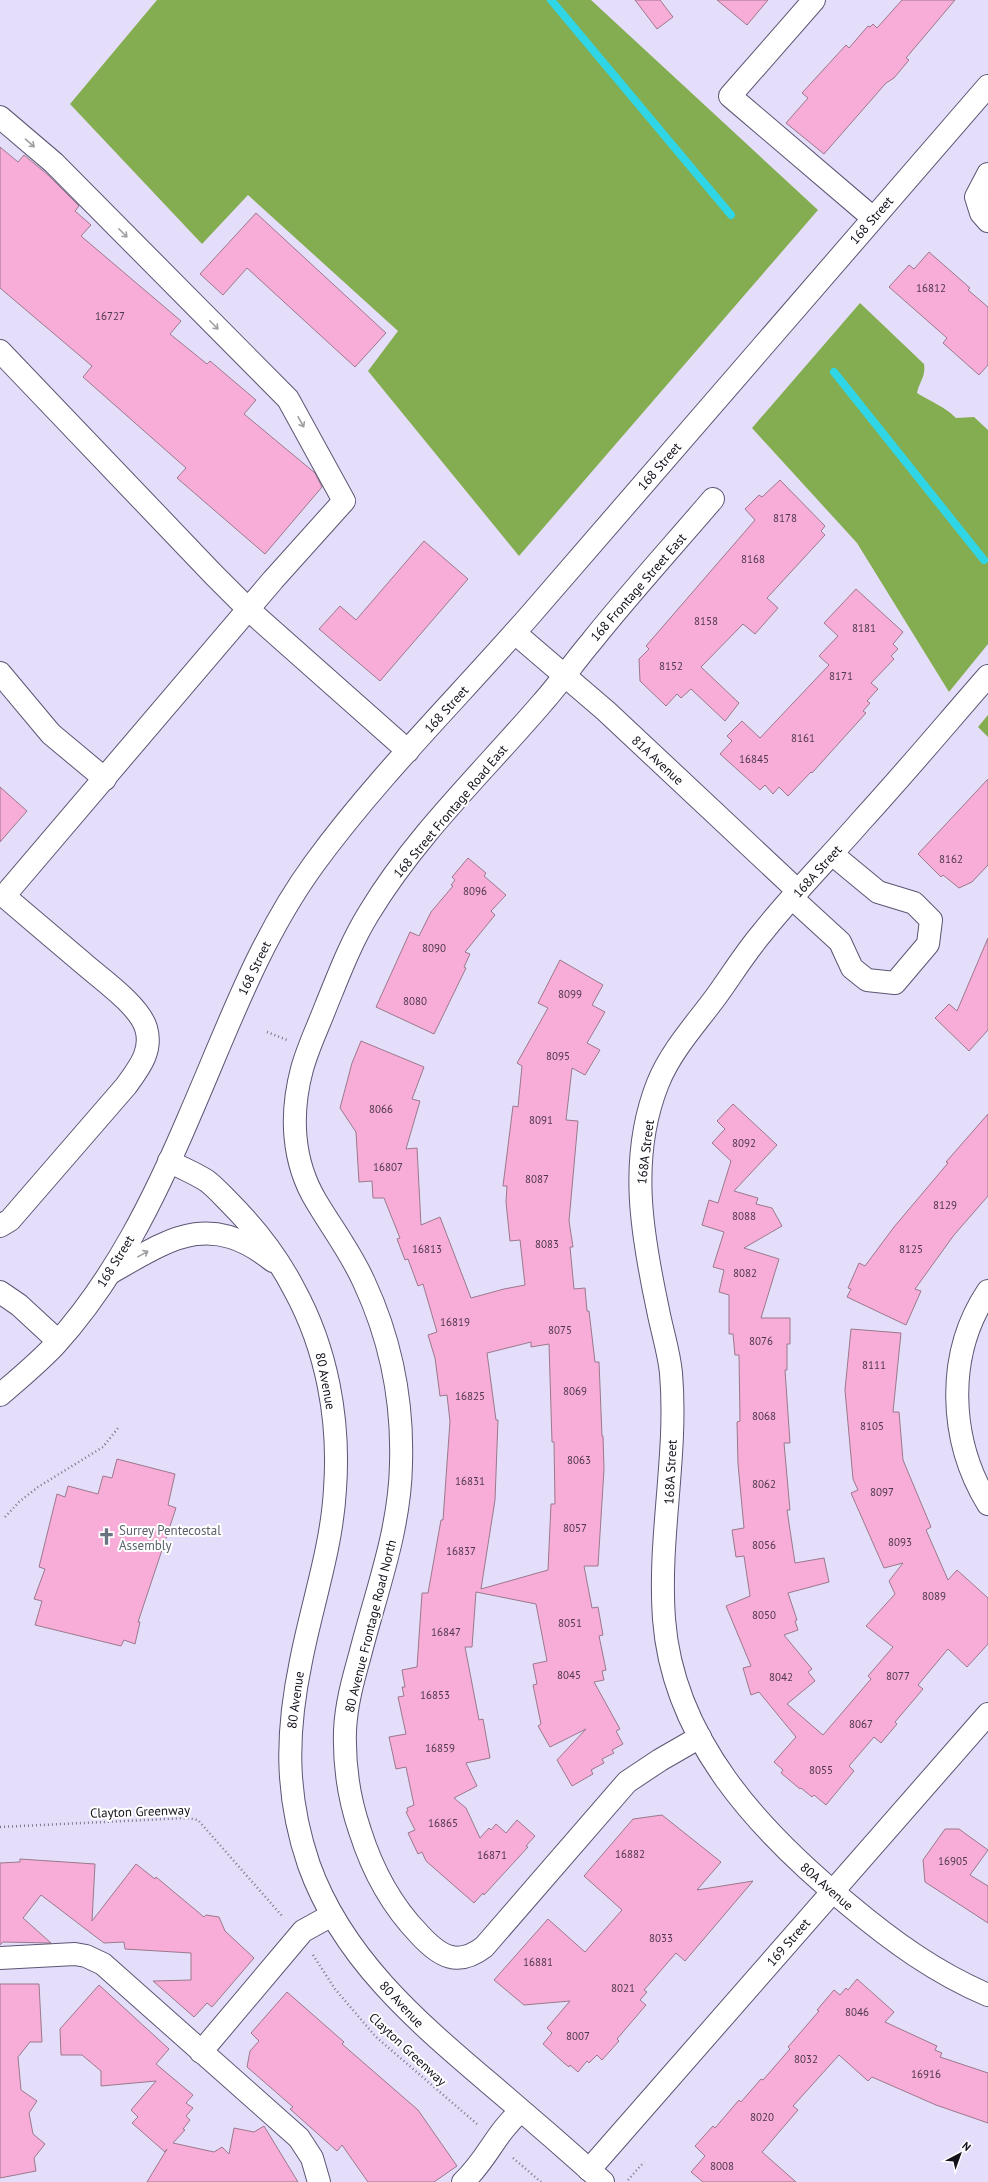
<svg xmlns="http://www.w3.org/2000/svg" width="988" height="2182" font-family="'PT Sans',sans-serif">
	<rect width="100%" height="100%" fill="#e5defa"/>
	<g fill="#84ac51">
		<polygon points="157,0 591,0 818,210 519,556 368,371 398,331 248,195 202,244 70,104"/>
		<path d="M 860,303 L 924,364 C 926,377 919,382 917,393 C 930,401 945,407 956,418 L 974,417 L 988,430 L 988,644 L 949,692 L 857,543 L 752,428 Z"/>
		<polygon points="988,715 988,737 978,727"/>
	</g>
	<g fill="none" stroke-linecap="round" stroke-linejoin="round">
		<g stroke="#30d6e6" stroke-width="8">
			<polyline points="551,0 731,215"/>
			<polyline points="834,372 984,560"/>
		</g>
	</g>
	<g fill="#f8add8" stroke="#9a798c" fill-rule="evenodd">
		<polygon points="635,0 660,0 673,17 657,29"/>
		<polygon points="717,0 768,0 747,25"/>
		<polygon points="902,0 955,0 906,58 909,60 894,78 886,83 824,154 786,123 808,98 802,93 846,45 849,48 868,26 870,27 873,24 877,28"/>
		<polygon points="0,147 18,162 24,155 48,175 79,206 75,211 91,225 81,236 181,321 170,334 207,364 210,361 256,400 244,414 315,473 322,487 265,554 177,478 186,468 83,377 92,366 0,288"/>
		<polygon points="256,213 386,333 355,367 247,268 223,295 200,274"/>
		<polygon points="929,252 970,288 968,290 988,307 988,365 979,375 943,343 947,338 889,287 909,265 914,269"/>
		<polygon points="780,480 825,526 821,531 825,535 767,598 778,608 755,634 743,624 701,667 739,703 725,721 691,689 681,698 677,694 666,706 640,681 639,659 649,649 646,646 755,520 745,509 759,495 762,497"/>
		<polygon points="424,541 468,579 380,681 319,629 340,606 356,620"/>
		<polygon points="856,589 903,632 893,644 898,649 891,656 894,659 871,683 878,689 867,701 870,703 863,711 866,713 812,773 811,772 788,796 779,787 773,794 765,785 760,790 720,754 732,741 727,736 742,721 760,738 829,665 819,656 838,636 824,623"/>
		<polygon points="988,779 988,865 972,882 959,888 943,875 941,877 918,854"/>
		<polygon points="0,787 27,811 0,842"/>
		<polygon points="468,858 486,873 484,876 506,895 491,911 495,915 465,952 470,954 464,967 466,968 434,1034 376,1007 410,932 419,936 431,912 453,886 451,885 455,880 452,877"/>
		<polygon points="988,938 988,1030 969,1051 935,1018 949,1004 957,1011"/>
		<path d="M 560,960 L 603,985 L 592,1005 L 605,1012 L 587,1043 L 600,1050 L 585,1075 L 572,1068 L 566,1120 L 578,1121 L 569,1221 L 573,1247 L 570,1247 L 574,1289 L 585,1288 L 587,1311 L 589,1311 L 595,1362 L 599,1362 L 602,1436 L 603,1436 L 604,1469 L 598,1566 L 584,1566 L 592,1608 L 598,1607 L 603,1635 L 599,1636 L 606,1670 L 602,1671 L 604,1680 L 594,1682 L 620,1729 L 616,1731 L 623,1744 L 612,1750 L 614,1753 L 602,1759 L 604,1763 L 591,1770 L 593,1774 L 572,1786 L 557,1760 L 586,1729 L 550,1747 L 538,1726 L 541,1724 L 533,1685 L 537,1684 L 533,1664 L 547,1661 L 536,1604 L 476,1592 L 472,1647 L 465,1647 L 479,1720 L 483,1719 L 490,1758 L 466,1763 L 477,1786 L 454,1798 L 466,1808 L 480,1838 L 489,1828 L 491,1830 L 496,1824 L 506,1833 L 517,1820 L 535,1836 L 526,1846 L 528,1847 L 484,1895 L 483,1893 L 474,1903 L 426,1861 L 422,1852 L 418,1854 L 408,1833 L 415,1830 L 406,1812 L 408,1811 L 407,1808 L 414,1805 L 406,1767 L 396,1769 L 389,1737 L 406,1734 L 398,1697 L 404,1696 L 402,1687 L 405,1687 L 402,1670 L 417,1667 L 422,1593 L 428,1593 L 441,1520 L 443,1520 L 450,1421 L 447,1395 L 440,1396 L 435,1358 L 428,1335 L 437,1332 L 423,1284 L 418,1286 L 408,1259 L 405,1260 L 397,1239 L 400,1238 L 384,1198 L 373,1198 L 372,1181 L 359,1182 L 356,1132 L 340,1108 L 352,1063 L 361,1041 L 424,1067 L 412,1099 L 420,1101 L 406,1149 L 417,1148 L 421,1225 L 440,1217 L 471,1298 L 504,1289 L 525,1285 L 520,1240 L 510,1241 L 506,1202 L 507,1186 L 503,1186 L 513,1106 L 518,1107 L 522,1066 L 517,1063 L 548,1008 L 538,1003 ZM 531,1342 L 531,1347 L 549,1344 L 552,1442 L 554,1442 L 555,1504 L 551,1504 L 548,1570 L 481,1589 L 495,1500 L 498,1420 L 496,1420 L 487,1353 Z"/>
		<polygon points="733,1104 777,1145 734,1191 758,1198 756,1204 772,1208 782,1226 744,1248 779,1259 761,1318 790,1318 790,1344 787,1344 787,1370 785,1370 790,1443 784,1443 790,1510 787,1510 795,1563 824,1558 829,1582 788,1593 797,1620 795,1621 798,1630 784,1635 812,1669 808,1672 815,1681 787,1704 823,1735 871,1679 868,1676 893,1647 866,1626 895,1594 889,1581 903,1563 884,1568 851,1493 858,1490 853,1479 845,1390 851,1329 901,1333 893,1412 899,1412 903,1460 931,1527 926,1530 948,1580 957,1570 988,1598 988,1644 967,1667 948,1649 918,1685 923,1689 895,1722 897,1724 881,1743 874,1737 849,1766 854,1771 826,1805 814,1795 812,1797 801,1788 800,1789 781,1773 783,1770 774,1762 796,1737 759,1692 751,1695 743,1668 751,1666 726,1606 750,1596 744,1556 736,1557 732,1530 744,1528 738,1464 737,1422 740,1421 739,1355 735,1355 733,1334 729,1334 729,1295 719,1292 724,1270 713,1267 724,1232 702,1225 709,1200 718,1203 731,1161 712,1143 725,1129 717,1121"/>
		<polygon points="988,1114 988,1196 954,1235 915,1289 921,1291 906,1325 847,1297 851,1289 848,1288 859,1263 865,1266 894,1227 948,1163 946,1162"/>
		<polygon points="117,1459 175,1474 168,1505 176,1508 138,1622 140,1622 135,1644 124,1640 121,1646 35,1625 42,1601 34,1599 45,1569 39,1567 57,1494 65,1497 68,1486 98,1494 103,1476 112,1478"/>
		<polygon points="662,1815 721,1862 697,1890 753,1881 685,1961 676,1953 644,1990 647,1992 640,2000 646,2005 617,2039 619,2041 602,2060 597,2055 589,2063 587,2061 578,2072 570,2065 569,2067 564,2063 543,2044 552,2033 547,2028 570,2001 524,2005 494,1980 548,1919 585,1952 622,1910 584,1876 633,1819"/>
		<polygon points="945,1829 959,1829 988,1850 970,1875 988,1886 988,1923 925,1882 923,1860"/>
		<polygon points="20,1859 95,1864 92,1921 136,1864 155,1879 156,1877 204,1917 206,1915 219,1917 225,1931 254,1958 212,2007 207,2003 194,2017 153,1981 191,1980 191,1953 125,1949 124,1942 104,1943 41,1895 23,1918 51,1943 3,1942 0,1945 0,1863 20,1862"/>
		<polygon points="857,1979 894,2012 885,2022 937,2046 935,2050 942,2053 940,2057 988,2073 988,2123 936,2105 872,2077 868,2081 839,2055 793,2106 798,2110 762,2152 796,2182 703,2182 691,2172 705,2156 695,2146 713,2126 715,2128 739,2100 741,2102 761,2079 763,2080 790,2049 788,2047 819,2011 817,2010 834,1990 840,1995 846,1988 848,1990"/>
		<polygon points="0,1984 39,1984 42,2042 30,2042 18,2057 21,2090 37,2101 29,2113 33,2134 45,2144 34,2158 36,2171 0,2178"/>
		<polygon points="99,1985 169,2049 156,2064 193,2095 186,2103 193,2108 186,2116 190,2120 183,2129 185,2130 173,2143 214,2152 222,2147 229,2154 234,2128 254,2132 264,2126 298,2182 147,2182 167,2149 165,2152 132,2123 138,2117 131,2110 156,2081 101,2086 101,2071 82,2055 61,2055 60,2029"/>
		<polygon points="287,1992 344,2042 342,2044 418,2110 457,2166 434,2182 368,2182 342,2145 337,2151 290,2109 293,2107 247,2067 250,2051 259,2041 251,2033"/>
	</g>
	<g fill="none" stroke-linecap="round" stroke-linejoin="round">
		<defs>
			<g id="minor">
				<polyline points="814,0 730,96 873,218"/>
				<path d="M 0,117 L 54,163 L 288,399 L 344,501 L 273,580 L 4,896 C 30,918 57,941 83,963 C 101,979 139,1005 146,1028 C 153,1051 139,1068 126,1086 L 10,1220 L 0,1226"/>
				<polyline points="988,174 976,197 981,213 988,221"/>
				<polyline points="0,351 213,574 249,610 408,751"/>
				<polyline points="515,633 606,711 798,891"/>
				<polyline points="0,673 51,734 105,779"/>
				<path d="M 988,676 C 946,724 905,773 862,820 C 829,858 793,894 762,933 C 745,953 731,976 715,998 C 695,1025 671,1051 658,1083 C 628,1158 642,1235 658,1310 C 662,1331 669,1352 671,1373 C 678,1455 658,1537 664,1619 C 673,1740 760,1832 849,1905 C 892,1941 936,1973 988,1995"/>
				<polyline points="792,898 840,942 852,968 867,980 895,983 928,944 931,920 914,903 878,892 832,854"/>
				<path d="M 988,1291 C 945,1355 949,1440 988,1504"/>
				<polyline points="0,1292 19,1305 58,1341"/>
				<path d="M 700,1737 L 660,1760 L 627,1782 L 484,1947 C 458,1967 440,1957 419,1934 C 391,1905 372,1869 360,1831 C 349,1799 344,1764 345,1731 C 346,1705 353,1680 360,1655 C 376,1592 400,1530 401,1464 C 403,1400 391,1340 364,1282 C 351,1253 332,1228 316,1201 C 292,1161 290,1114 302,1069 C 308,1047 318,1027 326,1006 C 339,974 351,942 369,913 C 416,835 484,771 543,702 C 560,683 574,662 591,642 C 630,593 672,547 713,499"/>
				<polyline points="0,1958 75,1954 86,1956 103,1964 299,2138 312,2158 319,2182"/>
				<polyline points="201,2052 303,1931 332,1915"/>
				<polyline points="589,2170 988,1714"/>
				<path d="M 463,2182 C 487,2160 496,2132 521,2111"/>
			</g>
			<g id="major">
				<path d="M 169,1161 C 181,1168 195,1173 207,1181 C 215,1187 222,1195 229,1202 C 255,1228 277,1256 294,1289 C 327,1349 340,1420 335,1489 C 332,1547 312,1604 301,1661 C 286,1733 285,1795 309,1865 C 342,1957 415,2020 488,2082 C 527,2115 565,2148 603,2182"/>
				<path d="M 110,1273 C 170,1239 209,1210 273,1261"/>
				<path d="M 0,1395 C 19,1379 38,1363 55,1345 C 115,1279 155,1197 189,1117 C 227,1030 258,941 314,864 C 379,775 459,697 532,613 C 684,437 836,262 988,86"/>
			</g>
		</defs>
		<use href="#minor" stroke="#5d5573" stroke-width="24"/>
		<use href="#major" stroke="#5d5573" stroke-width="24"/>
		<g stroke="#7b768a" stroke-width="2.5" stroke-dasharray="1 3" stroke-linecap="butt">
			<polyline points="267,1032 287,1040"/>
			<polyline points="5,1517 19,1502 38,1487 103,1447 118,1428"/>
			<polyline points="0,1827 187,1818 198,1820 283,1917"/>
			<polyline points="313,1955 335,1989 376,2037 477,2124"/>
			<polyline points="513,2158 541,2182"/>
			<polyline points="628,2180 644,2162"/>
		</g>
		<use href="#minor" stroke="#fff" stroke-width="22"/>
		<use href="#major" stroke="#fff" stroke-width="22"/>
	</g>
	<defs><path id="oneway-shaft" d="M-6 0H5M1.5-3L5.5 0L1.5 3" fill="none" stroke-width="1.6" stroke-linecap="round" stroke-linejoin="round"/></defs>
	<g stroke="#a19fa4">
		<use href="#oneway-shaft" transform="translate(30 143) rotate(41)"/>
		<use href="#oneway-shaft" transform="translate(123 233) rotate(45)"/>
		<use href="#oneway-shaft" transform="translate(214 325) rotate(45)"/>
		<use href="#oneway-shaft" transform="translate(301 422) rotate(61)"/>
		<use href="#oneway-shaft" transform="translate(143 1254) rotate(-29)"/>
	</g>
	<defs>
		<symbol id="church-bare" viewBox="-9 -9 18 18"><path d="M-1.2-6h2.4v3.5h3.3v2.4h-3.3V6h-2.4V-.1h-3.3v-2.4h3.3Z" fill="#6b7280" stroke="#fff" stroke-width="2.5" paint-order="stroke"/></symbol>
	</defs>
	<g fill-rule="evenodd">
		<use href="#church-bare" x="94" y="1524" width="25" height="25"/>
	</g>
	<g text-anchor="middle" stroke-width="4" stroke-linejoin="round" paint-order="stroke">
		<g font-size="11" fill="#4d374b">
			<text x="931" y="292">16812</text>
			<text x="110" y="320">16727</text>
			<text x="785" y="522">8178</text>
			<text x="753" y="563">8168</text>
			<text x="706" y="625">8158</text>
			<text x="864" y="632">8181</text>
			<text x="671" y="670">8152</text>
			<text x="841" y="680">8171</text>
			<text x="803" y="742">8161</text>
			<text x="754" y="763">16845</text>
			<text x="951" y="863">8162</text>
			<text x="475" y="895">8096</text>
			<text x="434" y="952">8090</text>
			<text x="570" y="998">8099</text>
			<text x="415" y="1005">8080</text>
			<text x="558" y="1060">8095</text>
			<text x="381" y="1113">8066</text>
			<text x="541" y="1124">8091</text>
			<text x="744" y="1147">8092</text>
			<text x="388" y="1171">16807</text>
			<text x="537" y="1183">8087</text>
			<text x="945" y="1209">8129</text>
			<text x="744" y="1220">8088</text>
			<text x="547" y="1248">8083</text>
			<text x="427" y="1253">16813</text>
			<text x="911" y="1253">8125</text>
			<text x="745" y="1277">8082</text>
			<text x="455" y="1326">16819</text>
			<text x="560" y="1334">8075</text>
			<text x="761" y="1345">8076</text>
			<text x="874" y="1369">8111</text>
			<text x="575" y="1395">8069</text>
			<text x="470" y="1400">16825</text>
			<text x="764" y="1420">8068</text>
			<text x="872" y="1430">8105</text>
			<text x="579" y="1464">8063</text>
			<text x="470" y="1485">16831</text>
			<text x="764" y="1488">8062</text>
			<text x="882" y="1496">8097</text>
			<text x="575" y="1532">8057</text>
			<text x="900" y="1546">8093</text>
			<text x="764" y="1549">8056</text>
			<text x="461" y="1555">16837</text>
			<text x="934" y="1600">8089</text>
			<text x="764" y="1619">8050</text>
			<text x="570" y="1627">8051</text>
			<text x="446" y="1636">16847</text>
			<text x="569" y="1679">8045</text>
			<text x="898" y="1680">8077</text>
			<text x="781" y="1681">8042</text>
			<text x="435" y="1699">16853</text>
			<text x="861" y="1728">8067</text>
			<text x="440" y="1752">16859</text>
			<text x="821" y="1774">8055</text>
			<text x="443" y="1827">16865</text>
			<text x="630" y="1858">16882</text>
			<text x="492" y="1859">16871</text>
			<text x="953" y="1865">16905</text>
			<text x="661" y="1942">8033</text>
			<text x="538" y="1966">16881</text>
			<text x="623" y="1992">8021</text>
			<text x="857" y="2016">8046</text>
			<text x="578" y="2040">8007</text>
			<text x="806" y="2063">8032</text>
			<text x="926" y="2078">16916</text>
			<text x="762" y="2121">8020</text>
			<text x="722" y="2170">8008</text>
		</g>
		<g font-size="13" fill="#14101c" stroke="#fff">
			<text transform="translate(871 220) rotate(-49)" y="5">168 Street</text>
			<text transform="translate(659 466) rotate(-49)" y="5">168 Street</text>
			<text transform="translate(638 587) rotate(-49)" y="5">168 Frontage Street East</text>
			<text transform="translate(446 709) rotate(-48)" y="5">168 Street</text>
			<text transform="translate(658 760) rotate(43)" y="5">81A Avenue</text>
			<text transform="translate(450 811) rotate(-50)" y="5">168 Street Frontage Road East</text>
			<text transform="translate(817 871) rotate(-48)" y="5">168A Street</text>
			<text transform="translate(254 968) rotate(-64)" y="5">168 Street</text>
			<text transform="translate(645 1152) rotate(-83)" y="5">168A Street</text>
			<text transform="translate(115 1261) rotate(-58)" y="5">168 Street</text>
			<text transform="translate(326 1381) rotate(79)" y="5">80 Avenue</text>
			<text transform="translate(670 1472) rotate(-87)" y="5">168A Street</text>
			<text transform="translate(370 1626) rotate(-76)" y="5">80 Avenue Frontage Road North</text>
			<text transform="translate(295 1700) rotate(-82)" y="5">80 Avenue</text>
			<text transform="translate(140 1811) rotate(-2)" y="5">Clayton Greenway</text>
			<text transform="translate(827 1886) rotate(41)" y="5">80A Avenue</text>
			<text transform="translate(788 1942) rotate(-49)" y="5">169 Street</text>
			<text transform="translate(402 2004) rotate(47)" y="5">80 Avenue</text>
			<text transform="translate(408 2049) rotate(43)" y="5">Clayton Greenway</text>
		</g>
		<g font-size="13" fill="#5b616d" stroke="#fff" text-anchor="start">
			<text x="119" y="1535">Surrey Pentecostal<tspan x="119" dy="15">Assembly</tspan></text>
		</g>
	</g>
	<g transform="translate(960 2154) rotate(41)" stroke="#ffffff" stroke-width="3" paint-order="stroke">
	<path d="M0-3L7 15L0 10L-7 15Z" fill="#14101c"/>
	<text y="-6" font-size="11" font-weight="bold" text-anchor="middle" fill="#14101c">N</text>
	</g>
</svg>
